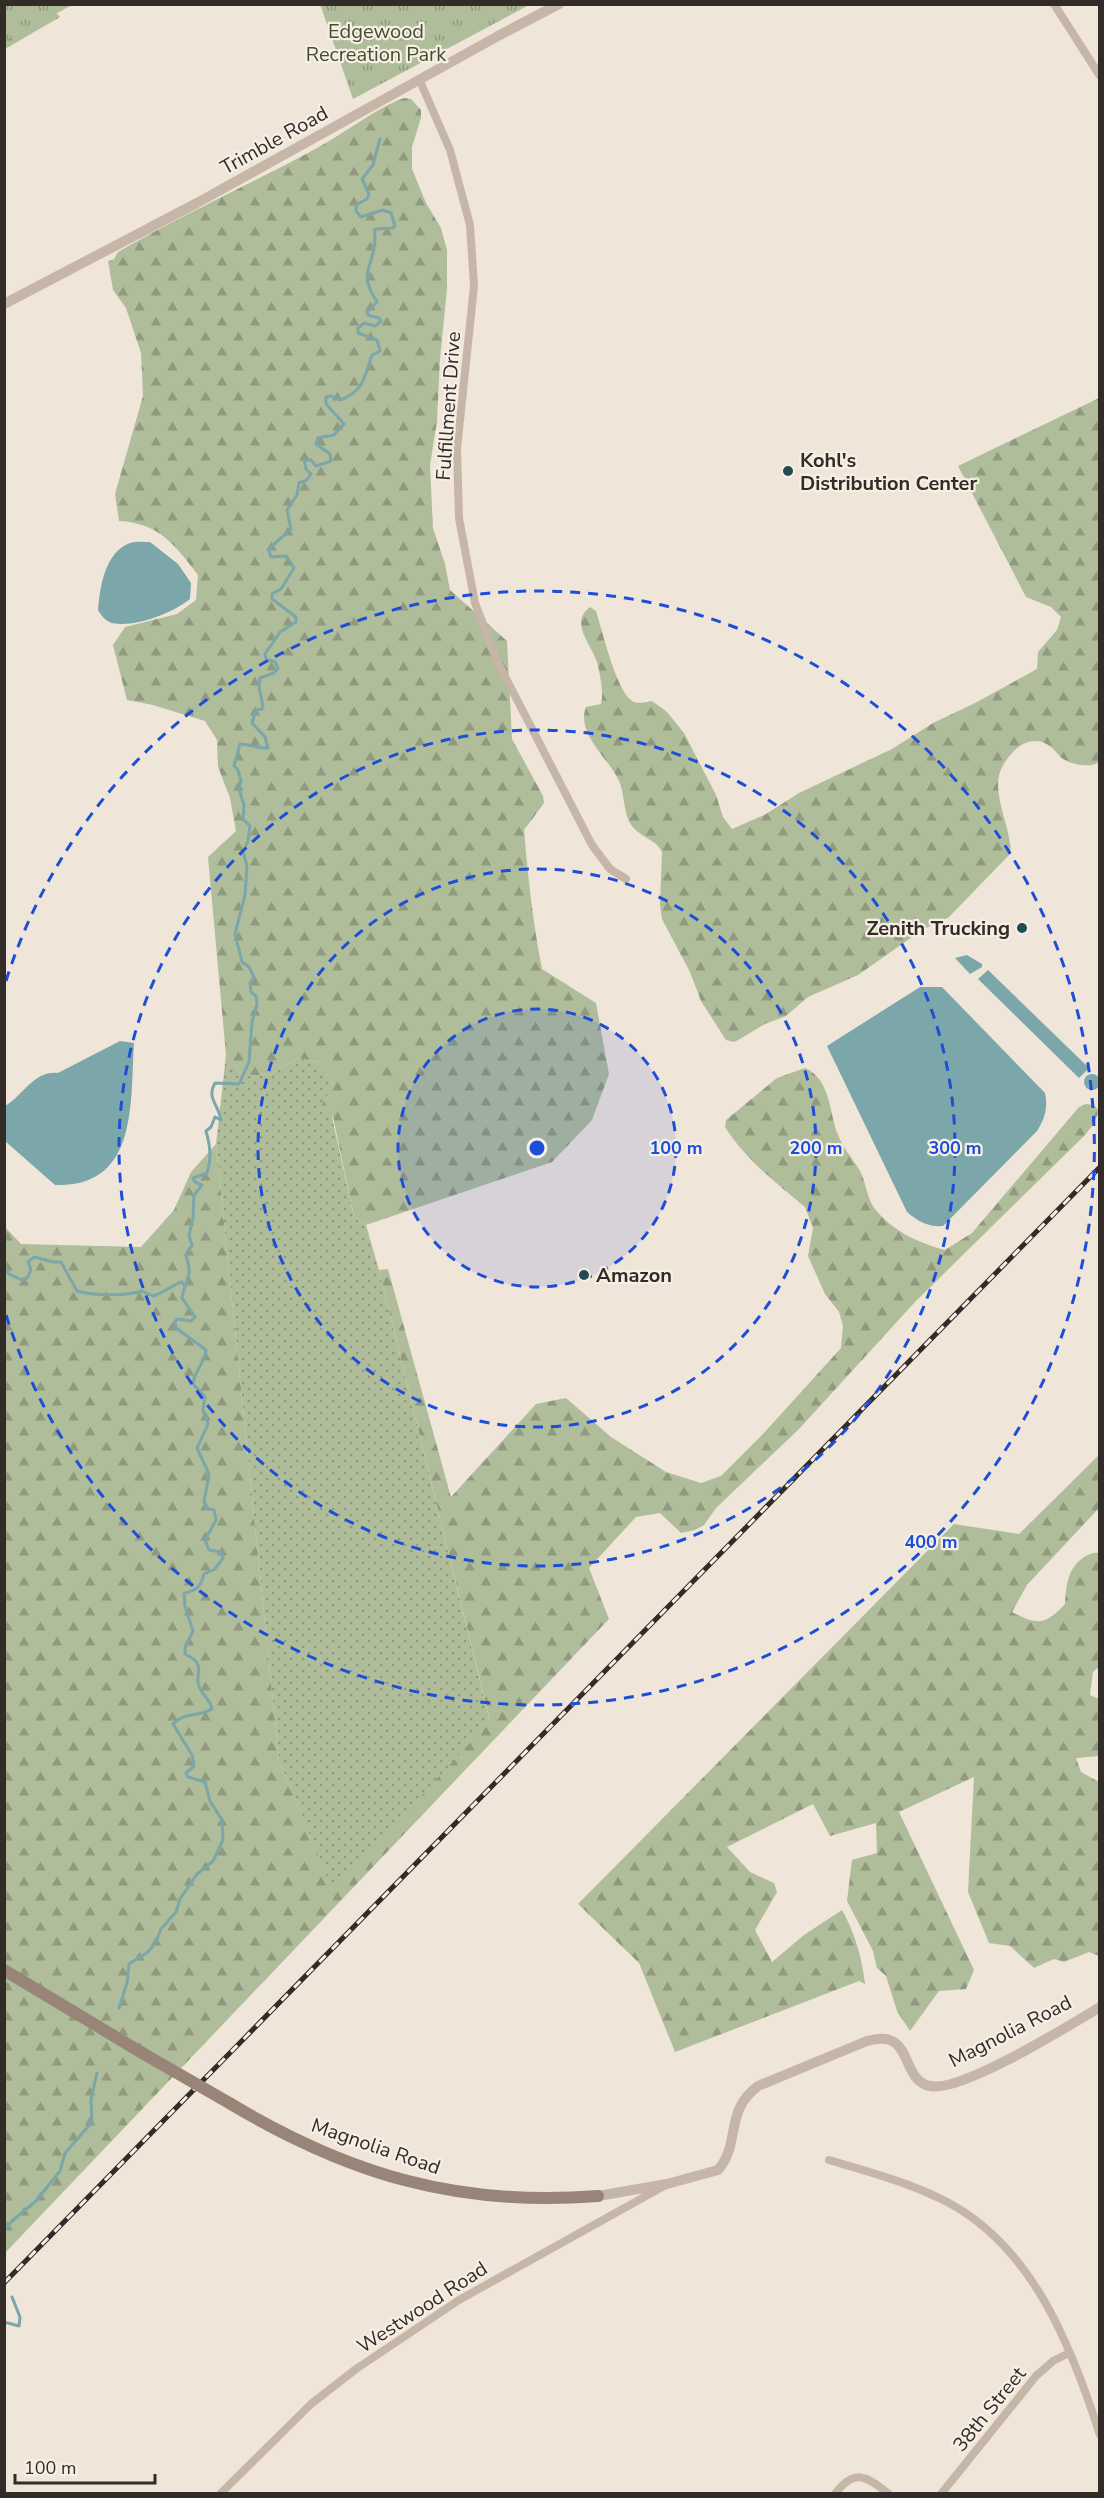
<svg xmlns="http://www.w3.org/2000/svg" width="1104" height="2498" font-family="'Nunito Sans',sans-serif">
	<defs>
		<pattern id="grass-dots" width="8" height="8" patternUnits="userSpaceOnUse" patternTransform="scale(1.5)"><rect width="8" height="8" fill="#b0bd9b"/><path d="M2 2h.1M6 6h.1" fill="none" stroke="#909a7e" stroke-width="1.8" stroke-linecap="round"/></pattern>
		<pattern id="forest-firs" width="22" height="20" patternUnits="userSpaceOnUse" patternTransform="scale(1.5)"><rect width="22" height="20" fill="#b0bd9b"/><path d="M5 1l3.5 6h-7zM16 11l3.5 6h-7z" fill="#909a7e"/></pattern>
		<pattern id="park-tufts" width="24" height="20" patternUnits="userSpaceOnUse" patternTransform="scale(1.5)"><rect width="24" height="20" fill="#b0bd9b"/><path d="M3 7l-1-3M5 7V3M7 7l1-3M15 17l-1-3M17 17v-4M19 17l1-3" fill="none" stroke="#909a7e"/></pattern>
	</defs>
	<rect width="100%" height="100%" fill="#efe5d9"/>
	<polygon fill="url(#grass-dots)" points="226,1055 245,1076 272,1074 298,1058 318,1062 333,1084 332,1117 354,1217 366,1225 379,1270 490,1722 333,1893 279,1760 216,1144"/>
	<g fill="url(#forest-firs)">
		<polygon points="51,7 60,17 5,49 5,32"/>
		<path d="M 404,98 L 411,99 L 421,110 L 421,118 L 412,147 L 412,169 L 426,203 L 441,228 L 447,250 L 447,289 L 440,359 L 437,421 L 430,465 L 433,528 L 445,564 L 450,590 L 507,641 L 512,739 L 543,796 L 544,803 L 524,830 C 528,877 533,923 542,969 L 596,1003 L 609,1074 L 592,1120 L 552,1162 L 366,1225 L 354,1217 L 333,1117 L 319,1110 L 333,1084 L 318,1062 L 298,1058 L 272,1074 L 245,1076 L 226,1055 L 208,857 L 236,831 L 230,798 L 218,767 L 217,740 L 205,721 L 153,705 L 127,700 L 113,645 L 125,627 L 177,614 L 196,600 L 198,575 C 175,545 159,523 119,521 L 115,494 L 143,396 L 141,353 L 126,308 L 113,290 L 108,261 L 114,259 L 118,252 C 182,215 251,184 317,148 C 345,133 376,108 404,98 Z"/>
		<path d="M 1099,398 L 1099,762 C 1092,768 1073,765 1065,760 C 1060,758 1056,751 1051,747 C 1038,736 1022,741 1012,753 C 1003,763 998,772 998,786 C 999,809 1010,829 1011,853 L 949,917 L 922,930 L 858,975 L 808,997 L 786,1016 L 765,1024 L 740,1039 L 734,1042 L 726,1040 L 701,1001 L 690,972 L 662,919 L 660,905 L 662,852 C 657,840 640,837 632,826 C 623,814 625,794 619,781 C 609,758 576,735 586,707 L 601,704 C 604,693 600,674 597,662 C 591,644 569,623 590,607 L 596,611 C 602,629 617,695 634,702 C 639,704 646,702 652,701 L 667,712 L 684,733 L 716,795 L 723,817 L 732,829 L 766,814 L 799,793 L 892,749 L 933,723 L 975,703 L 1037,669 L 1038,652 L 1057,630 L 1061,617 L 1051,607 L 1026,597 L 958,466 Z"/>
		<path d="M 805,1068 C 831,1079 829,1113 838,1135 C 843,1148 853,1159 860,1171 C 866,1182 867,1199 875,1209 C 892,1231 919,1243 945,1250 L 972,1233 L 1079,1107 L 1086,1104 L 1094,1105 L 1099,1111 L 1093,1125 L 1084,1136 L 915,1302 L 799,1429 L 716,1508 L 704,1525 L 695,1530 L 681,1533 L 660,1513 L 636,1517 L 589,1568 L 609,1619 L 5,2253 L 5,1227 L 21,1244 L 141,1247 L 174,1210 L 191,1172 L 216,1144 L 279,1760 L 333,1892 L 490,1721 L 379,1270 L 388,1269 L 451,1497 L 536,1404 L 566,1398 L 611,1437 L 666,1472 L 701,1483 L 721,1476 L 763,1434 L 841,1348 L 843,1326 L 839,1312 L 825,1294 L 808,1256 L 813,1228 L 805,1207 C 776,1183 745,1159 725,1127 L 726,1120 L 777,1078 Z"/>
		<path d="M 1099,1455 L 1099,1508 L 1027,1585 L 1012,1612 C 1038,1626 1045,1625 1065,1604 C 1066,1585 1068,1566 1086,1556 C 1091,1554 1093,1552 1099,1553 L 1099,1667 L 1093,1672 L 1090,1695 L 1099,1699 L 1099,1756 L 1076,1758 L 1081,1772 L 1099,1782 L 1099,1956 L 1089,1952 L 1064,1962 L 1054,1959 L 1034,1968 L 1010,1946 L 989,1943 L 968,1892 L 974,1777 L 899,1812 L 974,1970 L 966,1989 L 939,1991 L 910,2031 L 897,2011 L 886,1976 L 877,1968 L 873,1951 L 847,1901 L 852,1860 L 877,1853 L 876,1823 L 830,1836 L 813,1804 L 727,1847 L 750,1872 L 774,1883 L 777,1892 L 755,1930 L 772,1962 L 804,1935 L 842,1910 C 855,1933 862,1958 865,1984 L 859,1981 L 675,2052 L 639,1963 L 578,1904 L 954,1524 L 1019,1534 Z"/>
	</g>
	<g fill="url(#park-tufts)">
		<polygon points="5,4 72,4 72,5 5,41"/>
		<polygon points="320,4 529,4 529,5 353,99"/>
	</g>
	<g fill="#7ba6aa">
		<path d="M 150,542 L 178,564 L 191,583 L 190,599 C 173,613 134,628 112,623 C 105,621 101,615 98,610 C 100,587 105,552 130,543 C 136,541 144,542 150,542 Z"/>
		<polygon points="967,955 982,964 982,967 970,974 955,958"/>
		<polygon points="988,970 1089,1068 1079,1078 978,979"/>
		<path d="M 920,987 L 942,987 L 1045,1093 C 1048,1108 1045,1118 1037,1131 L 943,1226 C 928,1227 919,1222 907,1212 L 827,1046 Z"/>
		<path d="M 120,1041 L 134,1043 C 130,1101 139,1188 55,1185 L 5,1141 L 5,1106 C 23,1096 34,1070 58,1073 Z"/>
		<circle cx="1092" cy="1082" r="8"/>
	</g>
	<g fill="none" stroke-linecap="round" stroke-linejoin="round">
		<g stroke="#7ba6aa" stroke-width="3">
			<path d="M 4,1266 L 9,1274 L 22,1280 L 27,1278 L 31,1270 L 28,1262 L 34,1257 L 53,1262 L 61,1262 L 77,1291 C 93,1296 127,1296 142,1291 L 153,1296 C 164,1293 171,1285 182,1282 L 184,1285"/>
			<path d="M 119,2008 L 127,1983 L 129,1964 L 148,1952 L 156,1942 L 161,1929 L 176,1912 L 180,1899 L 197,1874 L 213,1861 L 223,1840 L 222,1820 L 210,1801 L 205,1782 L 188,1777 L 186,1773 L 194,1766 L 192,1755 L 173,1724 C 184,1712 199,1717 212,1709 C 210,1698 200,1694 198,1683 C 197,1676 201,1669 197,1663 C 195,1659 189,1656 185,1654 L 185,1648 L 193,1631 L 185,1606 L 184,1593 C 197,1591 201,1586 204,1574 L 215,1569 L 223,1558 L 221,1552 L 209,1550 L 205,1540 L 216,1520 L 214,1510 L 206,1508 L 204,1502 L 209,1474 L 197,1448 L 208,1424 L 203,1410 L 205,1397 L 193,1384 C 194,1371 205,1363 206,1350 L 176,1328 L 175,1321 L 178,1319 L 191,1321 L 195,1317 L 182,1298 C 183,1289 190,1277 189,1269 C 189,1257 181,1257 192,1246 L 189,1235 L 193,1218 L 194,1195 L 202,1185 L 195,1182 L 193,1178 L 207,1173 C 212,1158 210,1145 206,1131 L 211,1127 L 215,1117 L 221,1120 C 219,1105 206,1098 215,1083 L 239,1084 L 249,1062 L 252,1022 L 257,1004 L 256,996 L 251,992 L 250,983 L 254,977 L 249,967 L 242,962 L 235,934 L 245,895 L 247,866 L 243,852 L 248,841 L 250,826 L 243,819 L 244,805 L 239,789 L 241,781 L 238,770 L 234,766 L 240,744 C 250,744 258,749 268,748 L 265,737 L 252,723 L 256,710 L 262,709 L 263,706 L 259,687 L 260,678 L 274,673 L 278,668 L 275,662 L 266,659 L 265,654 L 280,632 L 296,622 L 296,617 L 272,599 L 272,594 L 281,589 L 294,568 L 286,556 L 271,557 L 269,551 C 273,542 284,537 291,529 L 287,510 L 297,495 L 299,483 L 307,480 L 311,474 L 306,469 L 304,460 L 311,460 L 316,466 L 331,461 L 330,454 L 316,444 L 318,438 L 334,435 L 344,424 L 326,404 L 326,397 L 331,396 L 340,400 C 365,391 364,376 372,355 L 380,351 L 377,340 L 358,333 L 358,328 L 364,323 L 375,326 L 381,321 L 379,318 L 368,315 L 367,312 L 377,302 C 360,275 369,274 374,248 C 376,242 374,235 375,229 L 393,228 L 395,226 L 391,213 L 383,210 L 361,217 L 356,211 L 356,205 L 367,199 L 369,194 L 362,179 L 373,165 L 380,139"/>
			<polyline points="4,2231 12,2221 36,2201 60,2171 65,2153 92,2122 91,2100 97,2073"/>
			<polyline points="4,2322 19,2326 20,2317 12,2297"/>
		</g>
		<g stroke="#c6b6a7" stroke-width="8">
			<polyline points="1054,4 1100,76"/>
			<polyline points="420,81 450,150 470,225 474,286 457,449 459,518 475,603 497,661 592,845 610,869 626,879"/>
			<path d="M 829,2160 C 870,2172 911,2183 949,2203 C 1034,2249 1072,2348 1100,2435"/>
			<polyline points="220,2494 311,2404 356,2369 459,2300 664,2186"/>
			<path d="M 835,2494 C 855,2467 867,2477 889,2494"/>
			<polyline points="941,2494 1036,2376 1053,2361 1069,2353"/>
		</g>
		<g stroke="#c6b6a7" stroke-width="10">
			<polyline points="4,304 197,203 498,36 559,4"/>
			<path d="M 598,2196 L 667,2184 L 718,2170 C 741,2144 724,2111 758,2086 L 867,2041 C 915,2027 899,2080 930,2086 C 961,2093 1070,2025 1100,2007"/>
		</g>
		<g stroke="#998578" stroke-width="12">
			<polyline points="4,1970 144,2054"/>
			<path d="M 231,2104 C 350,2175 459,2207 598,2196"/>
		</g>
		<defs>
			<polyline id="rail" points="4,2283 1100,1167"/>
		</defs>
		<use href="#rail" stroke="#332b27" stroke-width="5"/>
		<use href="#rail" stroke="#f7efe5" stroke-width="3" stroke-dasharray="9" stroke-linecap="butt"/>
		<polyline stroke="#998578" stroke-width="12" points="144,2054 231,2104"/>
	</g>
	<circle cx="537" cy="1148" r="139" fill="#1d4ed8" fill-opacity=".12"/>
	<g fill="none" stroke="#1d4ed8" stroke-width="3" stroke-dasharray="10 8">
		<circle cx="537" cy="1148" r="139"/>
		<circle cx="537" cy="1148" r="279"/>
		<circle cx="537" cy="1148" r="418"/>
		<path d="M6 981A557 557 0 1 1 6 1315"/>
	</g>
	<g fill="#204c51" stroke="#f7efe5" stroke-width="2">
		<circle cx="788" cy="471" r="6"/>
		<circle cx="1022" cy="928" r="6"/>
		<circle cx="584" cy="1275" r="6"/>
	</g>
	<g text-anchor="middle" stroke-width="4.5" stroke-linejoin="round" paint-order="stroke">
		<g font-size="20" fill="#414f2c" stroke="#f7efe5">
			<text x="376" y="38">Edgewood<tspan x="376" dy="23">Recreation Park</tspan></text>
		</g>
		<g font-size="20" fill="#332b27" stroke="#f7efe5">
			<text transform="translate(274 140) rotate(-29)" y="7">Trimble Road</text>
			<text transform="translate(448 406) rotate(-86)" y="7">Fulfillment Drive</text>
			<text transform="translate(1010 2031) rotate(-27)" y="7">Magnolia Road</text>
			<text transform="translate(376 2146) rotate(19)" y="7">Magnolia Road</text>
			<text transform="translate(422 2307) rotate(-33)" y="7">Westwood Road</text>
			<text transform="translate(989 2409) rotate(-51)" y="7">38th Street</text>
		</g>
		<g font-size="20" font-weight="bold" fill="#332b27" stroke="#f7efe5" text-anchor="start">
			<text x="800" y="467">Kohl's<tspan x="800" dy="23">Distribution Center</tspan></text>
			<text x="1010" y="935" text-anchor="end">Zenith Trucking</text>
			<text x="596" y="1282">Amazon</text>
		</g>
	</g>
	<circle cx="537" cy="1148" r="9" fill="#1d4ed8" stroke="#f7efe5" stroke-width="3"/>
	<g font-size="18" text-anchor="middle" font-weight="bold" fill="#1d4ed8" stroke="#f7efe5" stroke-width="4.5" stroke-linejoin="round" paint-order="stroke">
		<text x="676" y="1154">100 m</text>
		<text x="816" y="1154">200 m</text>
		<text x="955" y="1154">300 m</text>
		<text x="931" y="1548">400 m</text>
	</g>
	<rect width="1104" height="2498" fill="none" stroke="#332b27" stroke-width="12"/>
	<path d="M15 2474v9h140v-9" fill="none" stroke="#332b27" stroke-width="3"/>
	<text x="24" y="2474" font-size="18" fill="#332b27" stroke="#f7efe5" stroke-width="4.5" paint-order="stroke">100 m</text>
</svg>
